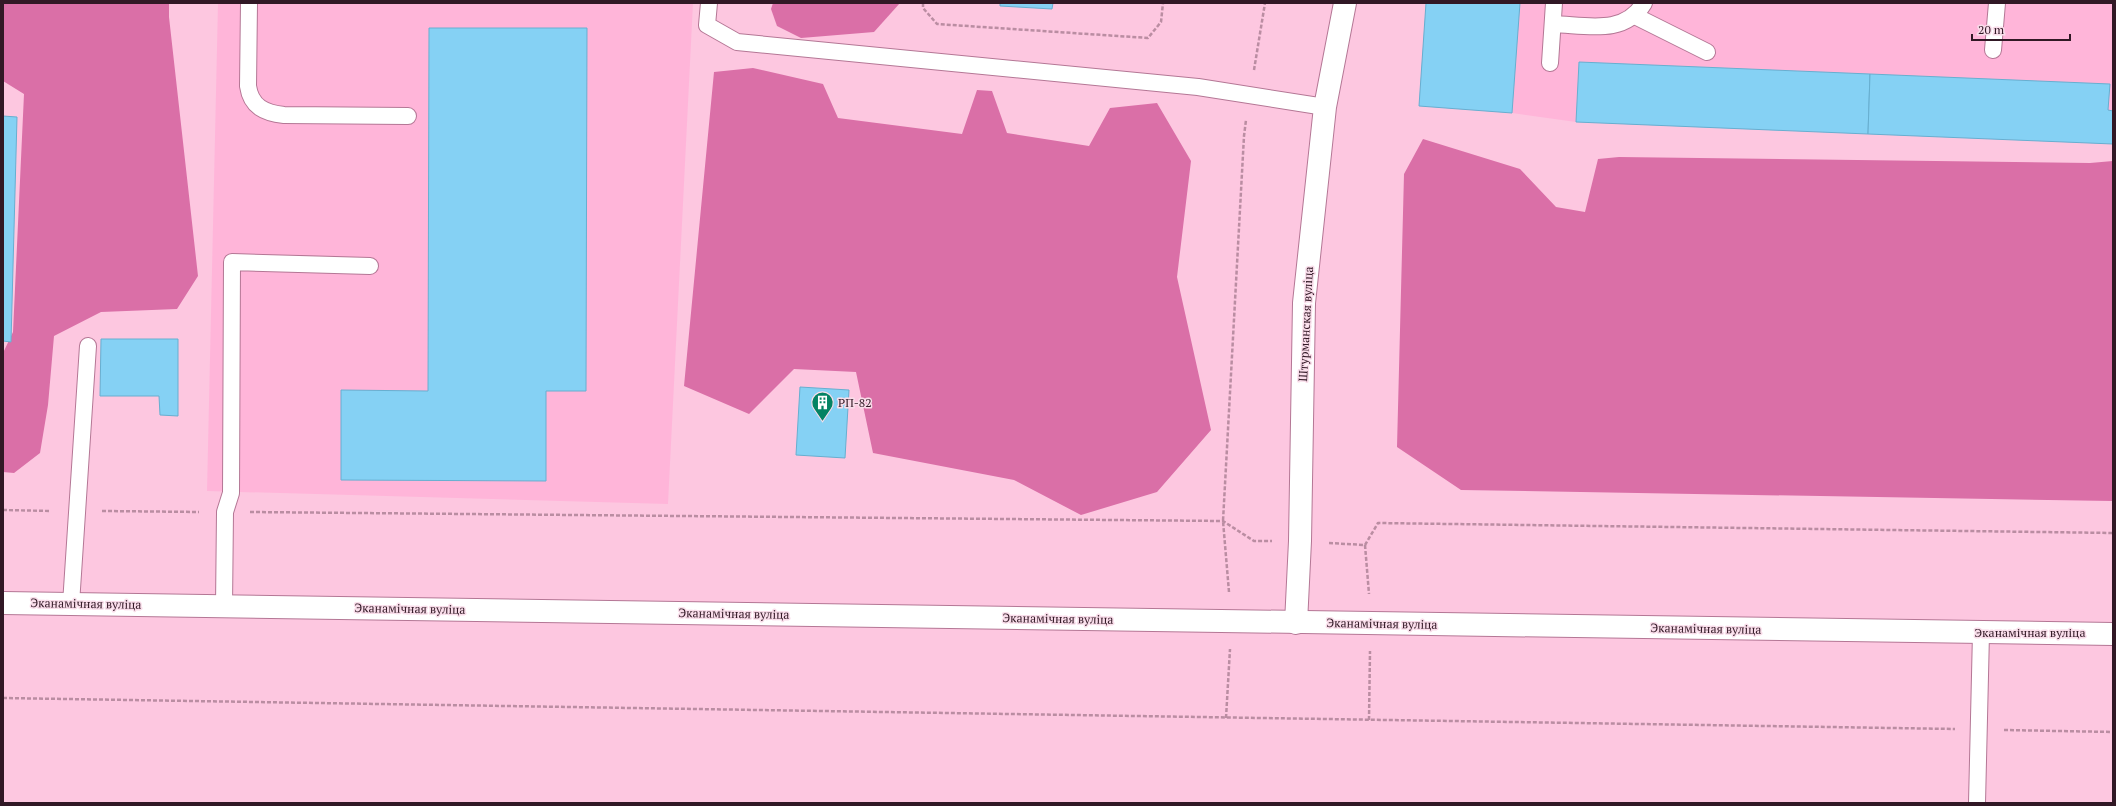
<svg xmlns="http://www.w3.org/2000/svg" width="2116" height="806" font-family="'PT Serif',serif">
	<rect width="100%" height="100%" fill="#fdc7e0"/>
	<g fill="#ffb5d9">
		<polygon points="218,3 693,3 668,504 207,491"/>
		<polygon points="1426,3 2113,3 2113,144 1576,122 1512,113 1419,106"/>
	</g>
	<g fill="#da6fa7">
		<polygon points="3,3 169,3 169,17 198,276 177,309 101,312 54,336 48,405 40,453 14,473 3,472 3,353 13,332 24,94 3,81"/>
		<polygon points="773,3 900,3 874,32 801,38 777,26 771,9"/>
		<polygon points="753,68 823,84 838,118 962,134 977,90 992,91 1007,133 1089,146 1110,108 1157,103 1191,161 1177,277 1211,430 1157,492 1081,515 1014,480 873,453 856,372 794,369 749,414 684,386 714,72"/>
		<polygon points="1423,139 1520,169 1556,207 1585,212 1598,159 1619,157 2090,163 2113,161 2113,501 1461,490 1397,447 1404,174"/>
	</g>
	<g fill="#85d1f4" stroke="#67afd0">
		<polygon points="1000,3 1053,3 1052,9 1000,6"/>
		<polygon points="1426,3 1520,3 1512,113 1419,106"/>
		<polygon points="429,28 587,28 586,391 546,391 546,481 341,480 341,390 428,391"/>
		<polygon points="1579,62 1870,74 1868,134 1576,122"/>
		<polygon points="1870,74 2110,84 2108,110 2113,111 2113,144 1868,134"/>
		<polygon points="3,116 17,117 11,342 3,341"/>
		<polygon points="101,339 178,339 178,416 160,415 159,396 100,396"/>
		<polygon points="800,387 849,390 845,458 796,455"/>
	</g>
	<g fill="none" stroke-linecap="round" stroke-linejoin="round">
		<defs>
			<g id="service">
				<path d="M 249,3 L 248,86 C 251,107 265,113 284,115 L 408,116"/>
				<polyline points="709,3 707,25 737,42 1198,87 1325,107"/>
				<polyline points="1635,16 1707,52"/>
				<path d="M 1553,24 C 1586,25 1624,36 1644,3"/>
				<polyline points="1993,50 1997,3"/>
				<polyline points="1550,63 1554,3"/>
				<polyline points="71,604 88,346"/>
				<polyline points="224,606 225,512 231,493 232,262 370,266"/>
				<polyline points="1977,803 1981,633"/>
			</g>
			<g id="minor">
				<polyline points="3,603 2113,634"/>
				<polyline points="1296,623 1300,541 1304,303 1325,107 1345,3"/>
			</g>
		</defs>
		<use href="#service" stroke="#b47795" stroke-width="18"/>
		<use href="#minor" stroke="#b47795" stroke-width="24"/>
		<g stroke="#ba8da2" stroke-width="2.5" stroke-dasharray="4 2" stroke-linecap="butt">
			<polyline points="923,3 923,8 937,24 1148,38 1161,22 1163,3"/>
			<polyline points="1254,70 1265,3"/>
			<polyline points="3,510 51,511"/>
			<polyline points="102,511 199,512"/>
			<polyline points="250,512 1223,521 1254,541 1272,541"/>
			<polyline points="1329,543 1365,545 1378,523 2113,533"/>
			<polyline points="1365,545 1369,594"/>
			<polyline points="1229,592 1223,521 1244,136 1246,120"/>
			<polyline points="3,698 1955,729"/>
			<polyline points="1226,718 1230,649"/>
			<polyline points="1369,720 1370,651"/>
			<polyline points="2004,730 2113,732"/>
		</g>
		<use href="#service" stroke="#fff" stroke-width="16"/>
		<use href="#minor" stroke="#fff" stroke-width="22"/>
	</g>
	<defs>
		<symbol id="building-pin" viewBox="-11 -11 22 30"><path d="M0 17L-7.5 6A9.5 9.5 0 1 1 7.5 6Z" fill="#048364" stroke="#f9ddea"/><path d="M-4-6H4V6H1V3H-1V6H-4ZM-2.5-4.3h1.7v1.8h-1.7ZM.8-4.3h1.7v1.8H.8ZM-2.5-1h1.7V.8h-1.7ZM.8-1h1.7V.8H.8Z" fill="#fff"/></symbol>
	</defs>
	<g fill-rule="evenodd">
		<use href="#building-pin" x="810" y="390" width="25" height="34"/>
	</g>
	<g text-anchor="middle" stroke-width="3" stroke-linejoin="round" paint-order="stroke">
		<g font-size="12" fill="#311825" stroke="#f9ddea">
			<text transform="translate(1306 324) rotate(-87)" y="4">Штурманская вуліца</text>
			<text transform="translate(86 604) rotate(1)" y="4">Эканамічная вуліца</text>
			<text transform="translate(410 609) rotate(1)" y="4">Эканамічная вуліца</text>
			<text transform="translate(734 614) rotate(1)" y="4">Эканамічная вуліца</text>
			<text transform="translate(1058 619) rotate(1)" y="4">Эканамічная вуліца</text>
			<text transform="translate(1382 624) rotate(1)" y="4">Эканамічная вуліца</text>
			<text transform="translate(1706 629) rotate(1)" y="4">Эканамічная вуліца</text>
			<text x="2030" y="637">Эканамічная вуліца</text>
		</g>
		<g font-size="12" fill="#311825" stroke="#f9ddea" text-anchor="start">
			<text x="838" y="407">РП-82</text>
		</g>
	</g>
	<rect width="2116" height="806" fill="none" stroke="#311825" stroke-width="8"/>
	<path d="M1972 34v6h98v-6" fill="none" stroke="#311825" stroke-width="2"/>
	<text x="1978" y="34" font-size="12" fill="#311825" stroke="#f9ddea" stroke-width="3" paint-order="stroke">20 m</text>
</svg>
